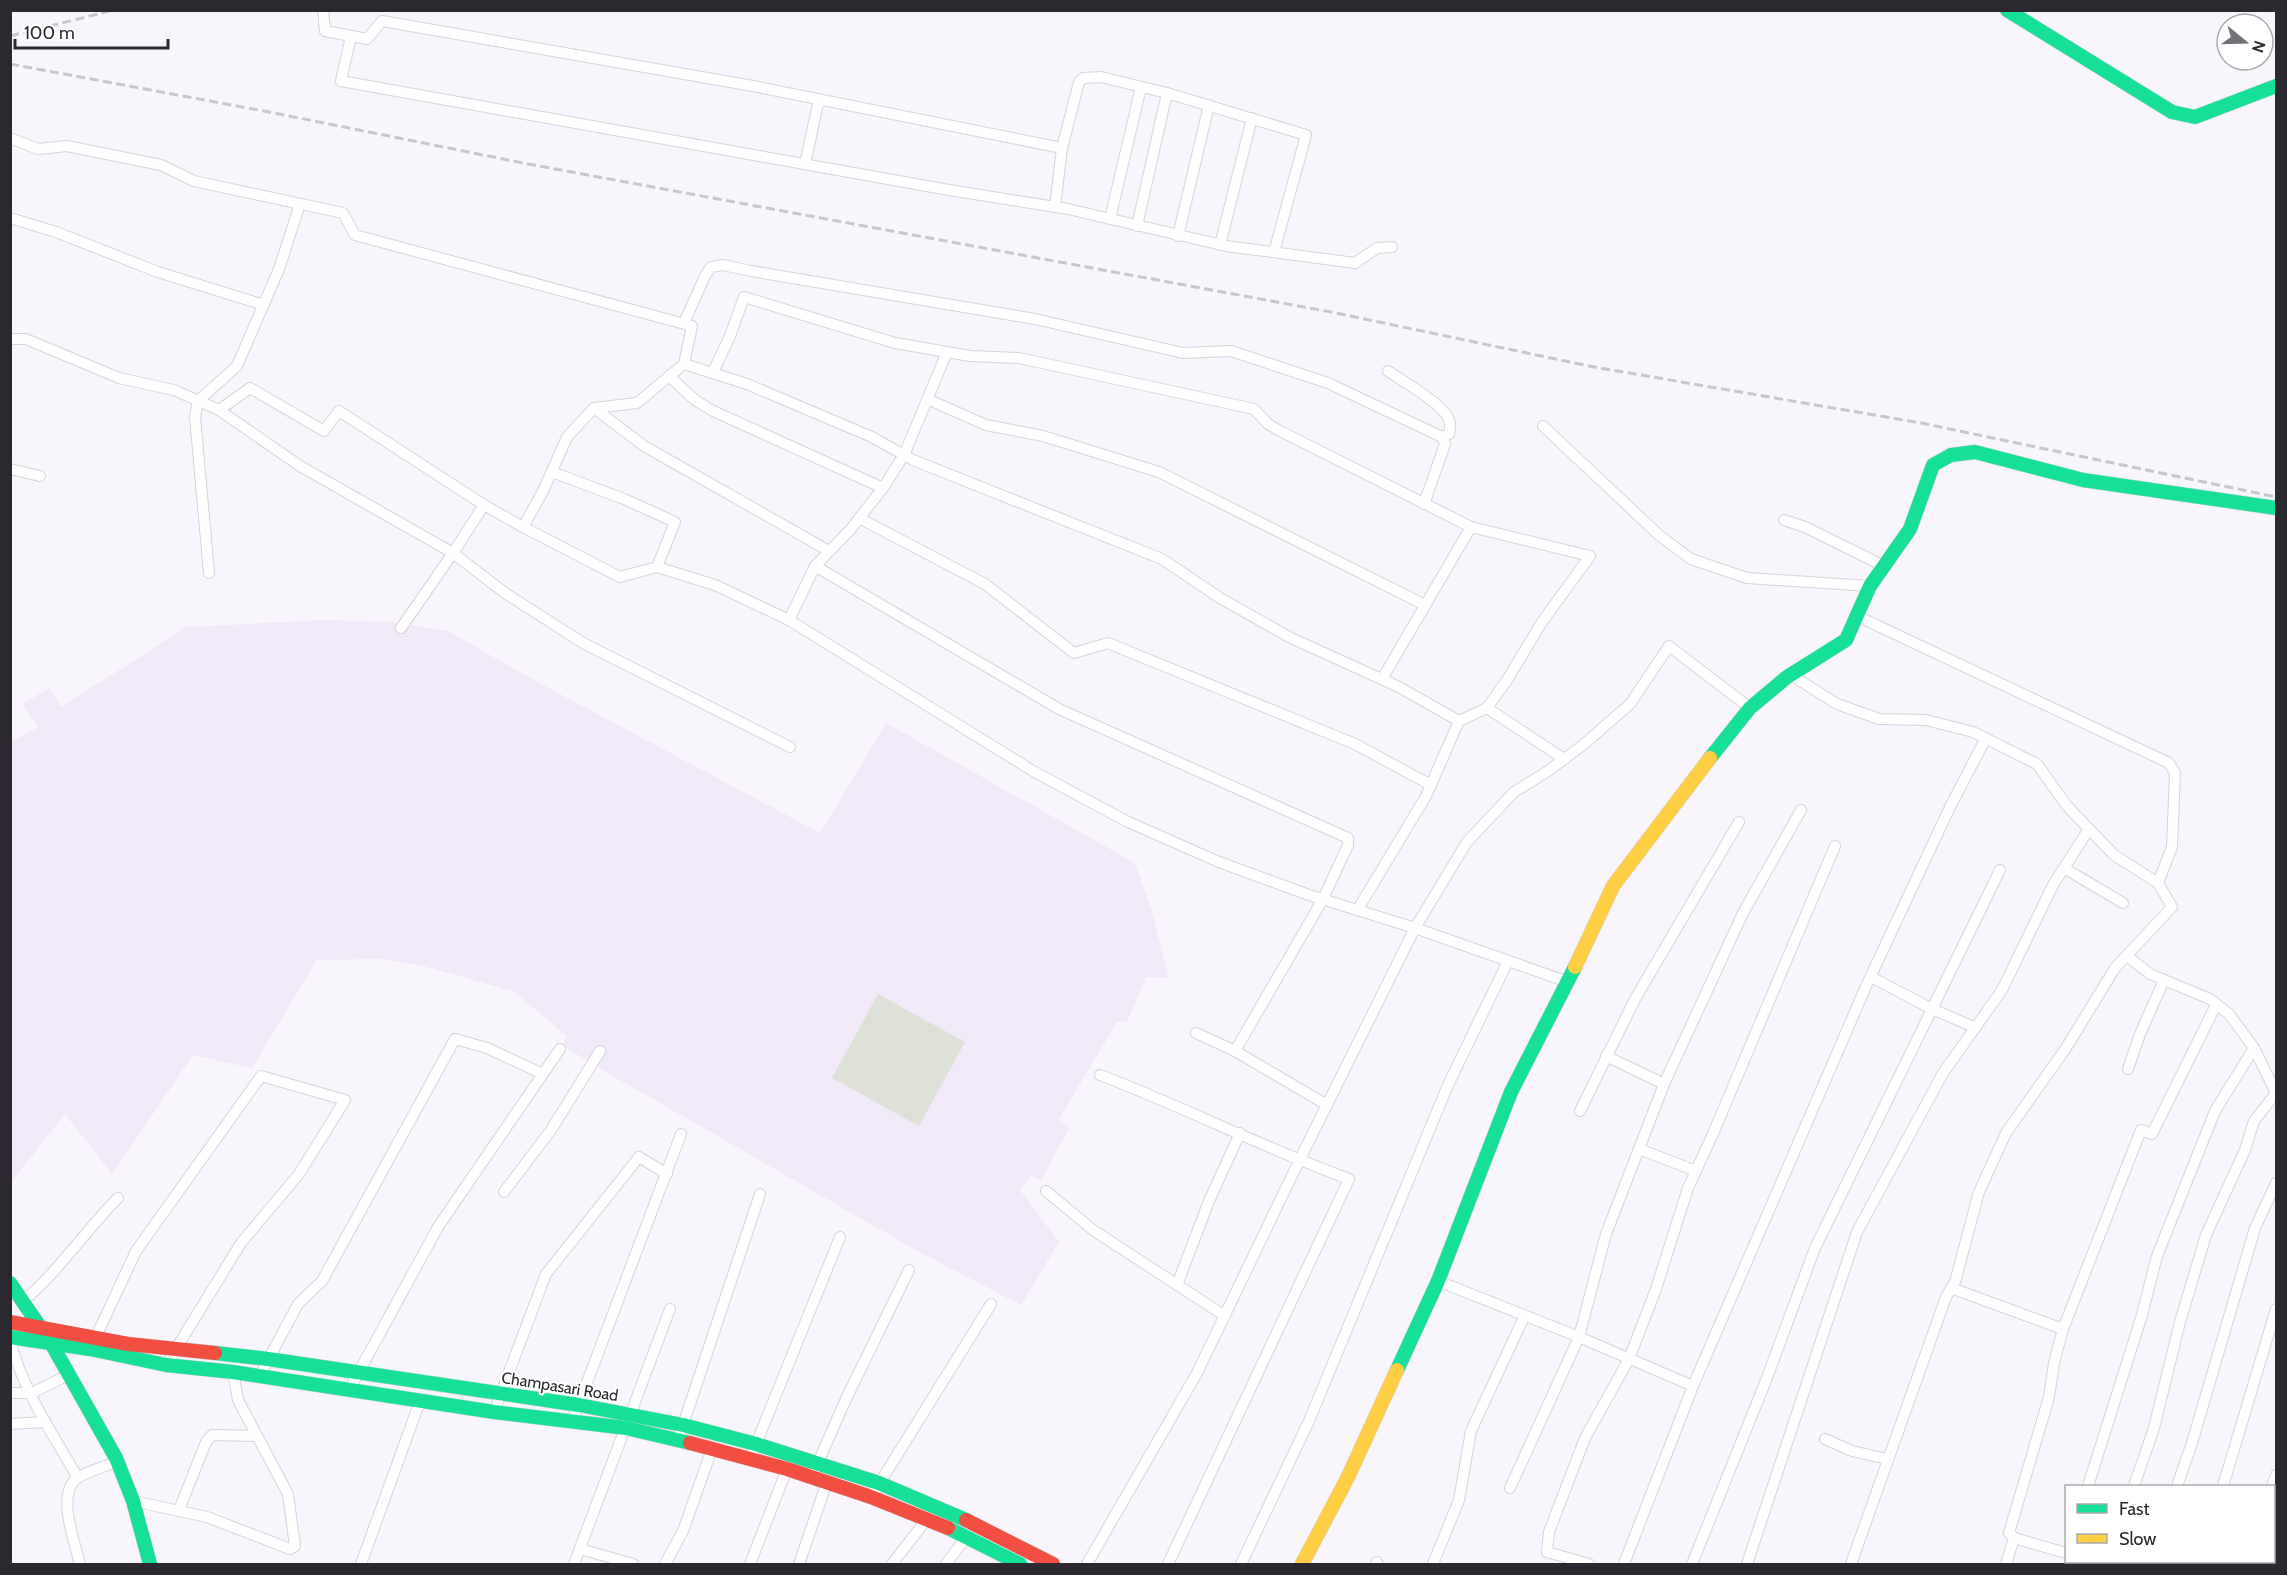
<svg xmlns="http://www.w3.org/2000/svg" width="2287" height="1575" font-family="Cabin,sans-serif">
	<rect width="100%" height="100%" fill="#f9f5fc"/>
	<polygon fill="#f1e9f8" points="322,620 392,622 448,631 532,679 820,833 886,723 1135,863 1153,915 1169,978 1146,977 1128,1020 1117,1022 1059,1119 1069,1128 1041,1181 1031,1176 1020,1190 1059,1242 1021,1305 923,1254 595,1066 562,1045 567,1036 513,991 423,966 381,959 317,960 252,1068 193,1055 112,1174 65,1114 11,1182 11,742 38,727 22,704 50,688 61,707 187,627"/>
	<polygon fill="#dce0d6" points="878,994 965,1042 919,1126 832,1078"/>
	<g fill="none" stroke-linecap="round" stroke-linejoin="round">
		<defs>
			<g id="street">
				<polyline points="323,10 325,31 367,39 382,21 753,86 1062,148 1079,82 1083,78 1101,77 1167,93 1306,135 1274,252"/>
				<polyline points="351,36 341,81 949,190 1068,209 1226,246 1355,263 1377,248 1392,247"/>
				<polyline points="10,138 38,149 67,146 161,165 194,181 343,213 355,235 692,326 684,364 637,403 594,408 567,437 543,491 523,527 484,505 453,553 300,466 219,410 174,390 119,378 26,339 10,339"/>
				<polyline points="805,164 819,99"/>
				<polyline points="1055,207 1062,148"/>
				<polyline points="10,218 56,232 158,272 264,305"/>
				<polyline points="1110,219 1141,87"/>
				<polyline points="1137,226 1167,93"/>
				<polyline points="1178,236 1209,105"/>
				<polyline points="1220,245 1252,118"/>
				<polyline points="684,323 705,276 711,267 723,265 751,271 1035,319 1183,353 1231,351 1328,383 1442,437 1445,444 1424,504"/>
				<polyline points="684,364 747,384 872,437 913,460 1162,559 1220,598 1291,638 1399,687 1459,721 1426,796 1358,909"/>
				<path d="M 1388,371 C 1402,381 1444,404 1449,420 C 1451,424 1450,429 1449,434 L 1442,437"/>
				<polyline points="713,372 730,336 744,297 895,343 970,356 1019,358 1254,409 1268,424 1280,431 1471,527 1590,556 1542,622 1507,680 1487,708 1459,721"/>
				<polyline points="669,376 695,400 713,411 883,488"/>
				<polyline points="927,399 986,425 1043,436 1159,472 1425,605"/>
				<polyline points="594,408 644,446 829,551"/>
				<polyline points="219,410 250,388 324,431 339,411 484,505"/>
				<polyline points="1543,426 1660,536 1691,559 1747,578 1870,586"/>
				<polyline points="10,469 40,476"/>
				<polyline points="552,472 624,499 675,522 657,567"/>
				<polyline points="859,518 985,584 1074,653 1108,643 1355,744 1431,785"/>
				<polyline points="1784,520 1805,527 1884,566"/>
				<polyline points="523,527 620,577 657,567 715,585 789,620 1033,771 1126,821 1219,862 1309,895 1415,928 1568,982"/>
				<polyline points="815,566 1059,709 1348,838 1348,845 1323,899 1235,1051 1327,1105"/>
				<polyline points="209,573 195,417 198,401 237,366 279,269 300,204"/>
				<polyline points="1857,616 2169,763 2175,773 2172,847 2158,883"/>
				<polyline points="789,620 815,566 850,530 883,488 904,455 947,352"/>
				<polyline points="401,628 453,553 505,593 583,643 790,747"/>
				<polyline points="1791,675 1837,704 1879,719 1926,720 1973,732 2037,764 2067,806 2114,855 2158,883 2172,907 2115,968 2066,1048 2006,1133 1979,1192 1955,1282 1946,1297 1851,1564"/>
				<polyline points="1382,679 1471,527"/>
				<polyline points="1487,708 1564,759"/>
				<polyline points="2064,868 2123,903"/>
				<polyline points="2127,956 2150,974 2210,999 2229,1014 2254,1048 2276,1093"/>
				<polyline points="1974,1027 1932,1009 2000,870"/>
				<polyline points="1196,1033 1235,1051"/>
				<polyline points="1606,1056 1664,1084"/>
				<polyline points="2128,1069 2140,1034 2164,980"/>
				<path d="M 1100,1075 C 1184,1107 1264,1148 1349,1179 L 1168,1564"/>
				<polyline points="1580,1111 1635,999 1739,822"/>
				<polyline points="1639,1149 1696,1171"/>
				<polyline points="1046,1191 1093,1230 1225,1316"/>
				<polyline points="504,1192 551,1130 600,1051"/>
				<polyline points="1438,1281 1579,1337 1693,1386"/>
				<polyline points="1177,1285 1209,1201 1240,1133"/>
				<polyline points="1951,1288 2063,1329 2141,1130 2152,1134 2216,1005"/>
				<path d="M 23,1301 C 59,1271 85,1231 118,1198"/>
				<path d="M 10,1341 C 24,1392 52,1433 78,1478"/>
				<polyline points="93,1343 136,1251 261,1076 345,1100 299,1174 241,1243 166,1365"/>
				<polyline points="259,1377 298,1304 322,1281 455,1039 487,1048 543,1074"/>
				<polyline points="349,1390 438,1227 560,1049"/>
				<polyline points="10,1393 32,1393 68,1375"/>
				<polyline points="494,1412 546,1274 639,1157 667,1174"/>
				<polyline points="572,1422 681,1134"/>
				<polyline points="10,1424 45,1422"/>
				<polyline points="1825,1439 1852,1451 1887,1459"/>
				<polyline points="678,1440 760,1194"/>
				<polyline points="750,1459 840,1237"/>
				<polyline points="812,1476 846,1399 909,1270"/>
				<polyline points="2088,1486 2142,1315 2157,1256 2215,1111 2254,1048"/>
				<polyline points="2134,1486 2154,1428 2180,1322 2206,1235 2245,1150 2254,1121 2276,1093"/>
				<polyline points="2177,1486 2192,1443 2255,1228 2276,1183"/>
				<polyline points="2223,1486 2276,1309"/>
				<polyline points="2272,1486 2276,1475"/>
				<polyline points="1510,1488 1579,1337 1606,1234 1664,1084 1743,913 1801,810"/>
				<polyline points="871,1497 991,1304"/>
				<polyline points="133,1501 207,1517 290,1549 295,1546 288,1494 238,1400 233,1372"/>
				<polyline points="179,1510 206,1442 212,1435 257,1436"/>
				<polyline points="2016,1539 2009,1533 2049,1397 2054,1363 2063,1329"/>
				<polyline points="580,1549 633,1564"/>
				<path d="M 80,1564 C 75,1543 56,1494 77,1478 C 88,1471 105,1467 117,1461"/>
				<polyline points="361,1564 420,1401"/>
				<polyline points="574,1564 670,1309"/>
				<polyline points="665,1564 683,1531 712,1449"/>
				<polyline points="750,1564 787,1469"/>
				<polyline points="799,1564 827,1482"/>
				<polyline points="892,1564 927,1519"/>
				<polyline points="946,1564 967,1536"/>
				<polyline points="1087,1564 1197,1373 1299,1161 1415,928 1467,842 1514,792 1548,771 1583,745 1630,704 1669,646 1750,708"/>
				<polyline points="1241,1564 1309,1421 1448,1085 1508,961"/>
				<polyline points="1376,1564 1377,1562"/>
				<polyline points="1433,1564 1459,1500 1471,1431 1524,1317"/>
				<polyline points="1589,1564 1547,1552 1549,1532 1585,1438 1629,1359 1656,1289 1688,1188 1712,1136 1835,846"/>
				<polyline points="1624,1564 1693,1386 1867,984 1951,805 1986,738"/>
				<polyline points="1692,1564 1765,1383 1815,1248 1932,1009 1871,977"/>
				<polyline points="1747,1564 1857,1232 1943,1073 2002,990 2053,885 2089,829"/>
				<polyline points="2006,1564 2014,1538 2066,1553"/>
				<polyline points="2111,1564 2112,1562"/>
				<polyline points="2151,1564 2152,1562"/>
				<polyline points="2199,1564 2200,1562"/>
				<polyline points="2235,1564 2239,1562"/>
			</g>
			<g id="fast">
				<polyline points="2007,10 2172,112 2195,117 2276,86"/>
				<polyline points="1710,758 1750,708 1787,677 1846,640 1870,586 1910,529 1933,465 1951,455 1975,452 2083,480 2276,508"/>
				<polyline points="10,1283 51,1343 116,1458 133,1501 150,1564"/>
				<polyline points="10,1337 90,1349 166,1365 233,1372 494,1412 626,1428 690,1443"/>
				<polyline points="215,1353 268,1359 579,1405 683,1425 756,1444 879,1483 966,1520"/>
				<polyline points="1397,1370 1438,1281 1511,1092 1575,967"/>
				<polyline points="948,1528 1020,1564"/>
			</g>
			<g id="slow">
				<polyline points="1575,967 1613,886 1710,758"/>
				<polyline points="1302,1564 1347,1479 1397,1370"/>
			</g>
			<g id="jam">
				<polyline points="10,1322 128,1344 215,1353"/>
				<polyline points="690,1443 787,1469 871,1497 948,1528"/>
				<polyline points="966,1520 1053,1564"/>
			</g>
		</defs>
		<use href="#street" stroke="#d6d3d9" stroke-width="12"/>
		<use href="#fast" stroke="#d6d3d9" stroke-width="15"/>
		<use href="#slow" stroke="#d6d3d9" stroke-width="15"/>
		<use href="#jam" stroke="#d6d3d9" stroke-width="15"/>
		<use href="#street" stroke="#fefeff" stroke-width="10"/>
		<use href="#fast" stroke="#16e098" stroke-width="14"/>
		<use href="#slow" stroke="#ffcf43" stroke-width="14"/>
		<use href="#jam" stroke="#f24e42" stroke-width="14"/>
		<g stroke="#c7c6c8" stroke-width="3" stroke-dasharray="9 4.5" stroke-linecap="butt">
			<polyline points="10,36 114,10"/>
			<polyline points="10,64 264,111 528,164 1331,312 1594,367 1921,423 2276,497"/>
		</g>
	</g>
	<g text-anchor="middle" stroke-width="4.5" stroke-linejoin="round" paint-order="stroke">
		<g font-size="16" fill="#2b282f" stroke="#fff">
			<text transform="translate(560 1386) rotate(9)" y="6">Champasari Road</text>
		</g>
	</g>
	<rect width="2287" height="1575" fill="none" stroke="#2b282f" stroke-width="24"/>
	<rect x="2065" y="1485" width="210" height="78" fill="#ffffff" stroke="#aaa9ac" stroke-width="1.5"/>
	<rect x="2077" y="1504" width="30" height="9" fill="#16e098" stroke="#aaa9ac" stroke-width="1.5"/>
	<text x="2119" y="1515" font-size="18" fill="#2b282f">Fast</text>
	<rect x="2077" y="1534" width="30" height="9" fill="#ffcf43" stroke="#aaa9ac" stroke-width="1.5"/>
	<text x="2119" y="1545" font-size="18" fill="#2b282f">Slow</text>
	<g transform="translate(2245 42) rotate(109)"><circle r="28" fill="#ffffff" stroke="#aaa9ac" stroke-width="1.5"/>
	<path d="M0-4.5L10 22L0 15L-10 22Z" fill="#737077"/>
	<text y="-9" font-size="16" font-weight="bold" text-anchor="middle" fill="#2b282f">N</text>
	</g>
	<path d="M15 39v9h153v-9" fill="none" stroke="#2b282f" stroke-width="3"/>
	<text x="24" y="39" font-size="18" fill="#2b282f" stroke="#ffffff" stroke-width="4.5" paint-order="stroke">100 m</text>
</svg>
